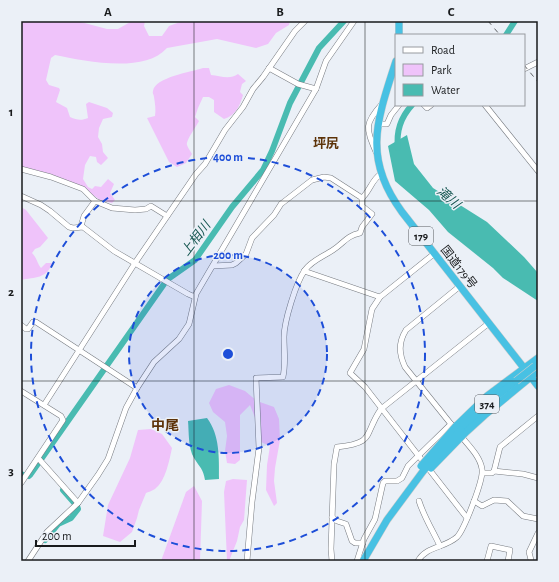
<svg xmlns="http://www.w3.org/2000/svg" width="559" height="582" font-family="'Alegreya Sans','Noto Sans JP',sans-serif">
	<rect width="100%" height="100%" fill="#ebf0f7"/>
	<g fill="#efc3fa">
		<path d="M 21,21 L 77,21 L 107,29 L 118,29 L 132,21 L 145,21 L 144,26 L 149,36 L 162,36 L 169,26 L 183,21 L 290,21 L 289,25 L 276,33 L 268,44 L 256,48 L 217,39 L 167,48 C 144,74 85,61 55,55 L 51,58 L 46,80 L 49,85 L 59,88 L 60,90 L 56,102 L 67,108 L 70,117 C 77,120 81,121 88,118 L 86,104 L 89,102 L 107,108 L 113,113 L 112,117 L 103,119 L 99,128 L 98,137 L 102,144 L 103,152 L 108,158 L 101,165 L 97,162 L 96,157 L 90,156 L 85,165 L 83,179 L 88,187 L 92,189 L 95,186 L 101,187 L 108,179 L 114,184 L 110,193 L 115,200 L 112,203 L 100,200 L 90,193 L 21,167 Z"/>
		<path d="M 203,68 L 209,68 L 211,75 C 220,76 230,80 238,74 L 246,81 L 242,84 L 240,92 L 243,95 C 240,106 235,116 224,119 L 214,112 L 214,100 L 209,97 L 203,97 L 198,108 L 195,117 L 199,121 C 196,127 186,140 187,145 C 188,148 191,152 192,154 L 186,163 L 177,167 L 169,162 L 147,118 L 155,116 C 156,110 155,103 154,97 C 154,95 152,93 153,91 C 155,77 192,72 203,68 Z"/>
		<path d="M 21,207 L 26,210 L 48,238 L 40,247 L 35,249 L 32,253 C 37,258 37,263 41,268 L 46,263 L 52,263 C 47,279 35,277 21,280 Z"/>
		<polygon points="229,385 245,391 257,401 274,407 279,419 280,440 275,468 274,481 277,503 274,506 266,490 267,465 270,446 261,442 256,420 250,405 240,415 240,460 235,464 227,463 225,451 227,436 225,422 213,412 209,403 216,389"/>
		<path d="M 151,429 L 162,434 L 172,448 C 169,461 166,480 155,489 C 152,491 148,492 146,493 L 139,510 L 137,518 L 132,532 L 120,542 L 103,536 L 108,505 L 130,458 L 138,430 Z"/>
		<polygon points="233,479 247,480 244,520 240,527 237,541 229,561 227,561 224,492 226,481"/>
		<polygon points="194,486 202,501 200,561 161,561 186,492"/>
	</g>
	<g fill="#49bbb1">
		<polygon points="407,135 414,164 433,188 487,222 524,257 538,273 538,301 503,278 493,268 448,232 429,210 395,181 388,146"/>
		<path d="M 207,418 C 220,435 219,458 219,479 L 205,480 C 203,468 200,468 194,458 C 188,448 189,432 188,421 Z"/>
	</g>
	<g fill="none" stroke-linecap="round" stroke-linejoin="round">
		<g stroke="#49bbb1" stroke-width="6">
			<polyline points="506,35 515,21"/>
			<path d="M 398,148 C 396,132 401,117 412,105"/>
			<polyline points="21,474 23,475"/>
			<polyline points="29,476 30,475 164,284 168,279 195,260 232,207 263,170 272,151 290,103 319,48 344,21"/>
			<polyline points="45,540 58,524 71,518 78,509 77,506 63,490"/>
		</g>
		<defs>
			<g id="minor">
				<polyline points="269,68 298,84 316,89"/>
				<polyline points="524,69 538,62"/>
				<polyline points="424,105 427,108 431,105"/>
				<polyline points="485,105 538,171"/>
				<polyline points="378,124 387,124 391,115 399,105"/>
				<path d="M 376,152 C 366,128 364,124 382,104"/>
				<polyline points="21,169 51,177 83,189 95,201 112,208 135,210 146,209 151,206 167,216"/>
				<polyline points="21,196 41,205 50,211 69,227 73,228 83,227 114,251 188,294 195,297"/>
				<polyline points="81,226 84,216 95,201"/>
				<polyline points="435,253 380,297 372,309 364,349 350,373 365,387 467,518"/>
				<path d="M 213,266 L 232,265 L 236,263 L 246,254 L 252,238 L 274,215 L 281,204 L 312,180 L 324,177 L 331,178 L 362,198 C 370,191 372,179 381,174"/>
				<polyline points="304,271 380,297"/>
				<polyline points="21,325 26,329 28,329 33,322 36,322 137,388"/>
				<polyline points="21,391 61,416 63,420 21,483"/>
				<polyline points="44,405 135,263 196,174 205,164 225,130 243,107 253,89 263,77 295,31 305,21"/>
				<path d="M 455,429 L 405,367 C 399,354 398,343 406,330 L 460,286"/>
				<polyline points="38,458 78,503"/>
				<polyline points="494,471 500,447 538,416"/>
				<polyline points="483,473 492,473 494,471 523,474 538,478"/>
				<path d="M 419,501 C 424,517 433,531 440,546"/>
				<polyline points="474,501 482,506 494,500 507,501 523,516 538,519"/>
				<polyline points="332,517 337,521 346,524 352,541 355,543 363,543"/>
				<polyline points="531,560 529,552 538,533"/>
				<polyline points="28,561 47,532 78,503 98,475 108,459 126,408 137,388 154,362 179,339 189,324 196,294 316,89 326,61 354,21"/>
				<path d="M 247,561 L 252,502 L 259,448 L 256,378 L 283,377 C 286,362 284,352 284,337 C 284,322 296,282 305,270 C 311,261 324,256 333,250 C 344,243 346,236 360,233 L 362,227 L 372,214 L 362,206 L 362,198"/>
				<path d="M 332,561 L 331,549 L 334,464 L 337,447 C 376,443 363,435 381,409 L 489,323"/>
				<polyline points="357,561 364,539 375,519 383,483 385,481 397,481 402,478 408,466 418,456 451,424"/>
				<path d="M 418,561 C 426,546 445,548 457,537 C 464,530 484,479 482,469 C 480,456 468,445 460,435"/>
				<polyline points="487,561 491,546 510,550 508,561"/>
			</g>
			<g id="highway">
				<polyline points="399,21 399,35"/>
				<path d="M 396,61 C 377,120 362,158 402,212 L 538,386"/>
				<polyline points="456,426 487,396 538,358"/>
				<polyline points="461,430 487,404 516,381"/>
				<polyline points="464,434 486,414 538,371"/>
				<polyline points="363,561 387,520 424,470"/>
			</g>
		</defs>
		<use href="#minor" stroke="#777b81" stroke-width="6"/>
		<use href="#highway" stroke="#cccdcd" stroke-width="8"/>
		<use href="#minor" stroke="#fff" stroke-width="5"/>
		<use href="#highway" stroke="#48c1e3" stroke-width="7"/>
		<g stroke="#5c5f63" stroke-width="1" stroke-dasharray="5 5" stroke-linecap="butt">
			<polyline points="488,21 500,35"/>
			<polyline points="524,65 538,82"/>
		</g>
		<defs>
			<g id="highway-bridge">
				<polyline points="516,381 535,366"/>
				<polyline points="421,466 456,426"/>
				<polyline points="431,468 464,434"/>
				<polyline points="424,470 461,430"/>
			</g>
		</defs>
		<use href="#highway-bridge" stroke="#cccdcd" stroke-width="8" stroke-linecap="butt"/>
		<use href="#highway-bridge" stroke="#48c1e3" stroke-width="7"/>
	</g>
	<path fill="none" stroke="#181a1c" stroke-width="1" stroke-opacity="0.55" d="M 194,21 L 194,561M 365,21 L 365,561M 21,201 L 538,201M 21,381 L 538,381"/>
	<circle cx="228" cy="354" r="99" fill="#1d4ed8" fill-opacity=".12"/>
	<g fill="none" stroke="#1d4ed8" stroke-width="2" stroke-dasharray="7 5">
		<circle cx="228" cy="354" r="99"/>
		<circle cx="228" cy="354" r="197"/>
	</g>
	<g text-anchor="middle" stroke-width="3" stroke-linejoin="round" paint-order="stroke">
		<g fill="#ebf0f7" stroke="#575a5e" stroke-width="1">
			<rect x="409" y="227" width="24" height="18" rx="3"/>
			<rect x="475" y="395" width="24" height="18" rx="3"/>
		</g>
		<g font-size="11" font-weight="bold" fill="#181a1c">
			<text x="421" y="240">179</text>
			<text x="487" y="408">374</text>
		</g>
		<g font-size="12" fill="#181a1c" stroke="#ebf0f7">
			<text transform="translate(459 267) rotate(52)" y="4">国道179号</text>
		</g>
		<g font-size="13" font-weight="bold" fill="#5c3208" stroke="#ebf0f7">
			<text x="326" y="148">坪尻</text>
		</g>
		<g font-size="13" font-style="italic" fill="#145550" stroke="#ebf0f7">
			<text transform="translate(449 197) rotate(41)" y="5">滝川</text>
			<text transform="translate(195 238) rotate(-53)" y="5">上相川</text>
		</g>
		<g font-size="14" font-weight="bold" fill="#5c3208" stroke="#ebf0f7">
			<text x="165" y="430">中尾</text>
		</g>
	</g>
	<circle cx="228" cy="354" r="6" fill="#1d4ed8" stroke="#ebf0f7" stroke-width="2"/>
	<g font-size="12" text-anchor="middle" font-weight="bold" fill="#1d4ed8" stroke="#ebf0f7" stroke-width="3" stroke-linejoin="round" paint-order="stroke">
		<text x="228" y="161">400 m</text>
		<text x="228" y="259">200 m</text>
	</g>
	<rect width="559" height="582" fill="none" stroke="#ebf0f7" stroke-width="44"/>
	<rect x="395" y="34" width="130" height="72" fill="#ebf0f7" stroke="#979a9f"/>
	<rect x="403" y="47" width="20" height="6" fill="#ffffff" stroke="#979a9f"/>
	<text x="431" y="54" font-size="12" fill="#181a1c">Road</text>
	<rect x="403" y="64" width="20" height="12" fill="#efc3fa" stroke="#979a9f"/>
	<text x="431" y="74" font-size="12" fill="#181a1c">Park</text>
	<rect x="403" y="84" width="20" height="12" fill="#49bbb1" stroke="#979a9f"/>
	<text x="431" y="94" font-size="12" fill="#181a1c">Water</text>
	<path d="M36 540v6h99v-6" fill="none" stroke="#181a1c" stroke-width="2"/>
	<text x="42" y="540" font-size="12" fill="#181a1c" stroke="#ebf0f7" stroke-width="3" paint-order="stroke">200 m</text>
	<rect x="22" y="22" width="515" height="538" fill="none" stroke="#181a1c" stroke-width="1.5"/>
	<g font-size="13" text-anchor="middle" font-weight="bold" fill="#181a1c">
		<text x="108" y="16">A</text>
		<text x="280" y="16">B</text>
		<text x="451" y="16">C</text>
		<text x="11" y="116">1</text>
		<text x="11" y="296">2</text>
		<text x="11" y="475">3</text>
	</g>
</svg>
